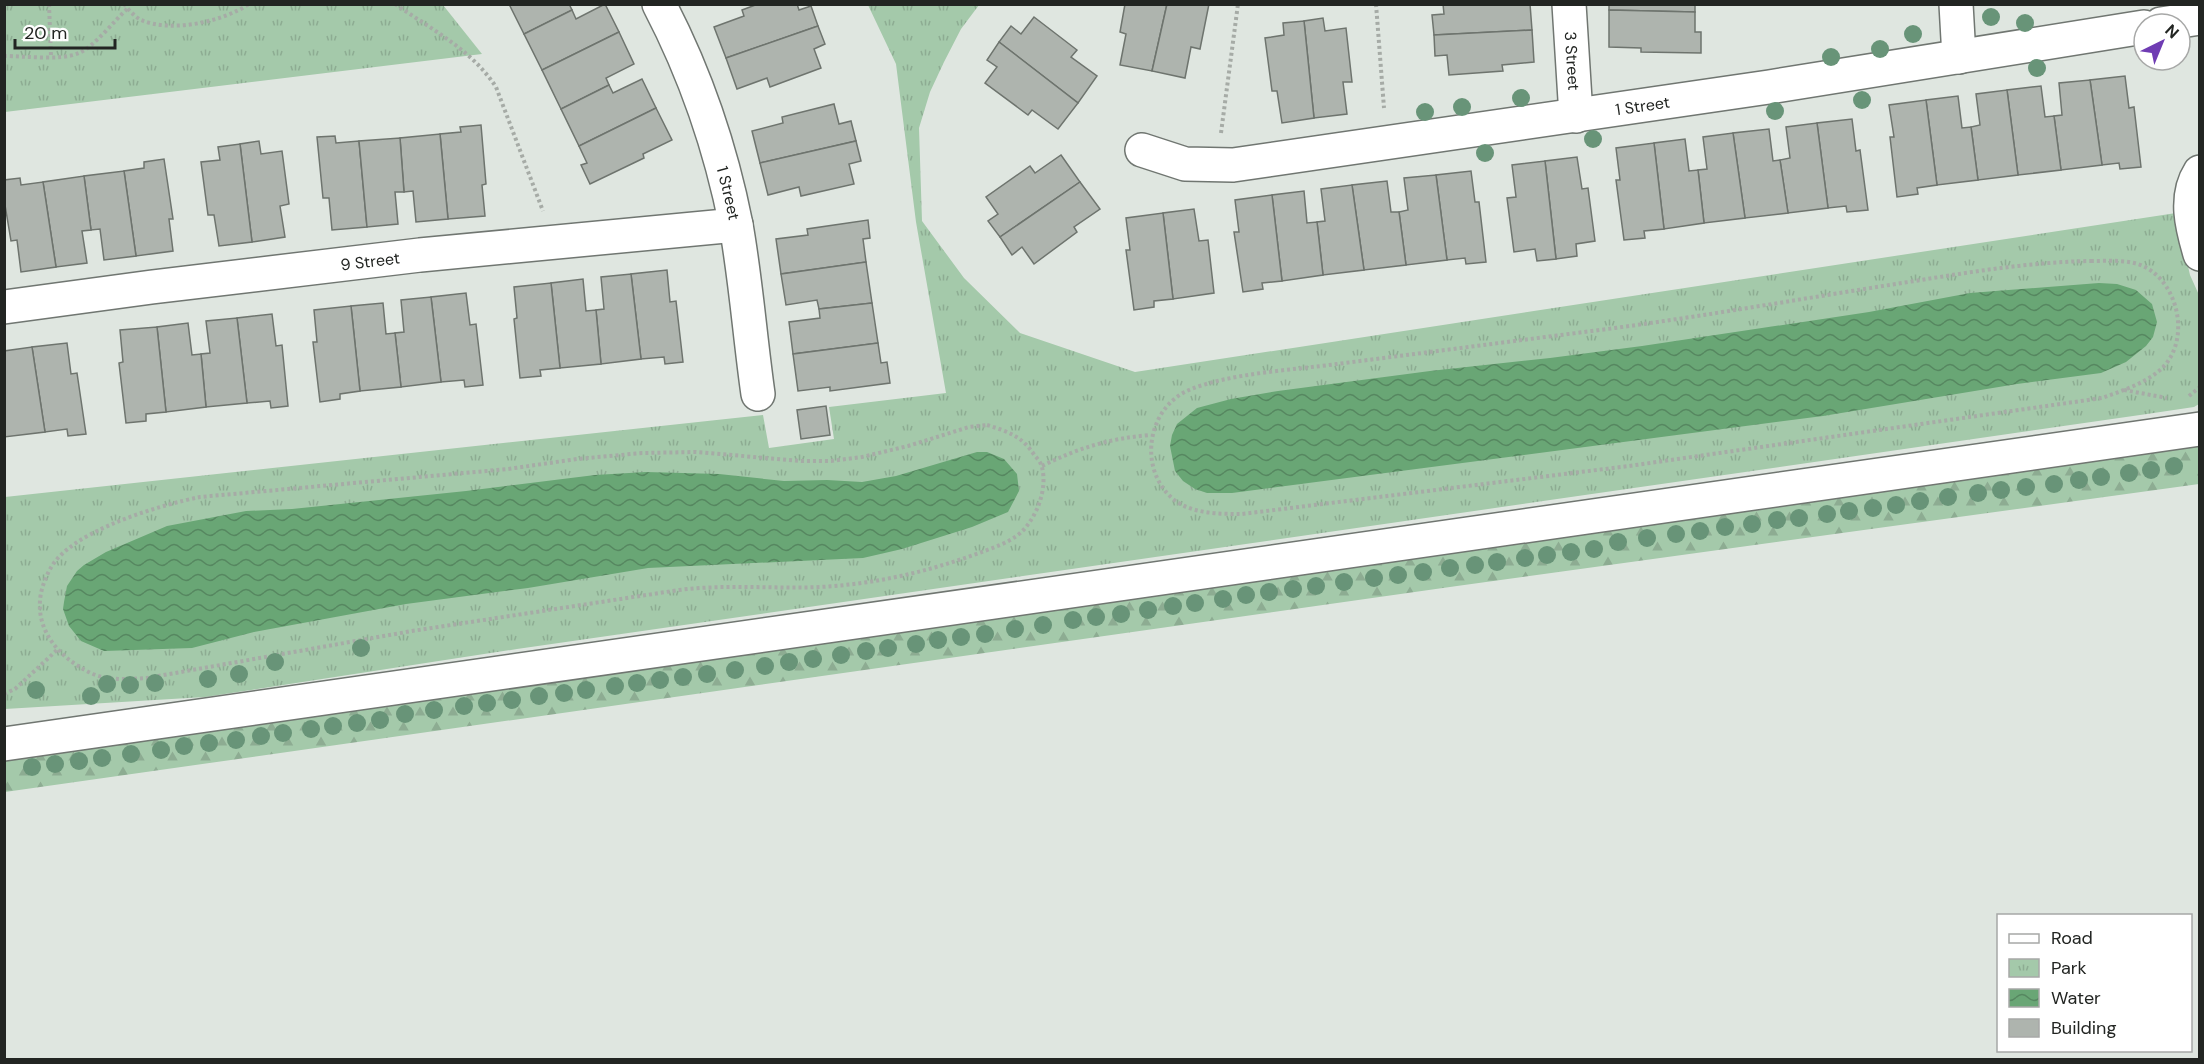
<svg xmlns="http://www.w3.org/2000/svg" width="2204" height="1064" font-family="'DM Sans',sans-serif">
	<defs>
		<pattern id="forest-firs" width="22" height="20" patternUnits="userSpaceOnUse" patternTransform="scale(1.5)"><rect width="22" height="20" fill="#a4c9aa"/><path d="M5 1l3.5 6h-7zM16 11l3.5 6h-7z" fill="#8dac92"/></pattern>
		<pattern id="park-tufts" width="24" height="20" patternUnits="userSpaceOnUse" patternTransform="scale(1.5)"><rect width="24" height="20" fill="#a4c9aa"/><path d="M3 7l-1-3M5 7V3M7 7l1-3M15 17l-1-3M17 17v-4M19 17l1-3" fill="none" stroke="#8dac92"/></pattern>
		<pattern id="water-waves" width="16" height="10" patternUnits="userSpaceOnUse" patternTransform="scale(1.5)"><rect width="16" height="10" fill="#69a675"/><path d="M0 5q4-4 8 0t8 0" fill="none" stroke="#568760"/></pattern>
	</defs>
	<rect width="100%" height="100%" fill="#dfe6e0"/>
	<polygon fill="url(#forest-firs)" points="2199,429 2199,484 1457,586 5,792 4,744"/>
	<g fill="url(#park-tufts)">
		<polygon points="4,5 443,5 482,54 5,112"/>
		<polygon points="868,5 979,5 961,29 944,62 930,92 919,128 922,221 964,278 1020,333 1135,372 2176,213 2190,275 2199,295 2199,404 2194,407 2147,414 517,649 205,697 5,709 5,497 763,415 769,448 834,439 829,407 946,393 916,222 896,64"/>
	</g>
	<g fill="url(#water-waves)">
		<polygon points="2099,283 2117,284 2136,290 2152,304 2157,322 2153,337 2146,346 2126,362 2101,373 2017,384 1823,416 1232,493 1207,493 1195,489 1183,481 1175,471 1170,446 1172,435 1177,424 1197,408 1231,399 1278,391 1430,371 1550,358 1642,346 1869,312 1970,293"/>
		<polygon points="977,452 987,452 1004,459 1017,474 1019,491 1008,512 972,527 902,549 863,558 648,568 528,588 406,604 254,632 192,648 104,651 81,641 69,626 63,609 64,602 67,586 77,571 84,565 106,552 167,526 246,511 292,509 466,491 595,475 646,472 719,474 784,481 827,480 862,482 896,476"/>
	</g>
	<g fill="#aeb4ae" stroke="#6e746e" stroke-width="1.5">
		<polygon points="509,4 569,4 572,10 524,34"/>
		<polygon points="605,4 619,32 542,70 524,34 572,10 576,19"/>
		<polygon points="758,4 797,4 799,10 811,6 818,26 726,58 714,27 744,16 742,10"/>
		<polygon points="1125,4 1167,4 1152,71 1120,65 1126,34 1120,32"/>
		<polygon points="1167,4 1209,4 1200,49 1191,47 1185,78 1152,71"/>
		<polygon points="1443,4 1530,4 1532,30 1434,35 1432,15 1444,14"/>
		<polygon points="1609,4 1695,4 1695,12 1609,10"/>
		<polygon points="1609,10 1695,12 1695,32 1701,32 1701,53 1641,52 1641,48 1609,47"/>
		<polygon points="1034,17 1077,50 1071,57 1097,76 1078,103 999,42 1011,26 1021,34"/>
		<polygon points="1323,18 1325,31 1346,28 1352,82 1343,82 1347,114 1314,118 1304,21"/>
		<polygon points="1304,21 1314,118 1282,123 1277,91 1272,91 1265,38 1284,35 1283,23"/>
		<polygon points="818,26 825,44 814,49 821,68 770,87 767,78 737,89 726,58"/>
		<polygon points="1532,30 1534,62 1502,65 1503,71 1449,75 1447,55 1435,56 1434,35"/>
		<polygon points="619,32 634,64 606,78 609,85 561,109 542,70"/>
		<polygon points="999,42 1078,103 1058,129 1032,110 1028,115 985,83 997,67 987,60"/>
		<polygon points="2125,76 2129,108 2134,107 2141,167 2120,169 2119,163 2102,165 2090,80"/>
		<polygon points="642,79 656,108 579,146 561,109 609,85 613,93"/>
		<polygon points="2090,80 2102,165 2061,170 2054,116 2062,115 2059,83"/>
		<polygon points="2041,86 2045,117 2054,116 2061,170 2018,175 2007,90"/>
		<polygon points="2007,90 2018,175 1978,180 1971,127 1980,125 1976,94"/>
		<polygon points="1958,96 1962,128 1971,127 1978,180 1937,185 1926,100"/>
		<polygon points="1926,100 1937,185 1917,188 1918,194 1897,197 1890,137 1894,137 1889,105"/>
		<polygon points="834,104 839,124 851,121 856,141 760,163 752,131 783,123 782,117"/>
		<polygon points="656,108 672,140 643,154 644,158 590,184 581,165 587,163 579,146"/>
		<polygon points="1852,119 1856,151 1860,150 1868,210 1847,212 1846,206 1828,208 1817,123"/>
		<polygon points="1817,123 1828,208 1788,213 1780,160 1790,158 1786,127"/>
		<polygon points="481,125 486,184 482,185 485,216 448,219 440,134 461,132 460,127"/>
		<polygon points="1769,129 1773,161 1780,160 1788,213 1745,218 1733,133"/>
		<polygon points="1733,133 1745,218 1704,223 1698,170 1707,169 1703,137"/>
		<polygon points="440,134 448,219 416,222 413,191 404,192 400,138"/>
		<polygon points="335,136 336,143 359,141 367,227 332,230 329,198 323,198 317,137"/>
		<polygon points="400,138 404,192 395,192 398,224 367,227 359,141"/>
		<polygon points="1685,139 1689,171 1698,170 1704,223 1664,229 1654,143"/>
		<polygon points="259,141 261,154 282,151 289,204 280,206 285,237 252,242 240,144"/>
		<polygon points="856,141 861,161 849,164 854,184 801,196 799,187 768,195 760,163"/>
		<polygon points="1654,143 1664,229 1644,231 1645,238 1624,240 1616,180 1620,180 1616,148"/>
		<polygon points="240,144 252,242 219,246 214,215 208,215 201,162 220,160 218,147"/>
		<polygon points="1061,155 1080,182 1000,237 988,221 998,214 986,197 1030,166 1035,173"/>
		<polygon points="1577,157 1582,189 1588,188 1595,241 1576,244 1577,256 1556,259 1545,161"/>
		<polygon points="164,159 173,219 169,219 173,251 136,256 124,171 144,168 144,162"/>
		<polygon points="1545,161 1556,259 1537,261 1535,249 1514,252 1507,198 1516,197 1512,165"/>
		<polygon points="124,171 136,256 104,260 100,229 91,230 84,176"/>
		<polygon points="1471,171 1475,202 1479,202 1486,262 1466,264 1465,258 1447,260 1436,175"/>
		<polygon points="1436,175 1447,260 1406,265 1399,212 1408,210 1404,178"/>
		<polygon points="84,176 91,230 82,231 87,263 56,267 43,182"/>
		<polygon points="20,178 21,185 43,182 56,267 21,272 17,240 11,241 4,199 4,180"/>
		<polygon points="1387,181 1391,212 1399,212 1406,265 1364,270 1352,185"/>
		<polygon points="1080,182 1100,209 1074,227 1077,232 1034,264 1022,247 1012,255 1000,237"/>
		<polygon points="1352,185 1364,270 1323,275 1317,222 1325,221 1321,189"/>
		<polygon points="1304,191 1307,223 1317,222 1323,275 1282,281 1272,195"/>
		<polygon points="1272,195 1282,281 1262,283 1263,289 1243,292 1234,232 1239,232 1235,200"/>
		<polygon points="1194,209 1199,241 1208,240 1214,293 1173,299 1163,213"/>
		<polygon points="1163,213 1173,299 1154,301 1154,307 1134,310 1126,250 1130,250 1126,218"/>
		<polygon points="868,220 870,238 863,239 866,262 781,274 776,239 808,235 807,229"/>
		<polygon points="866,262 872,303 819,309 817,300 786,305 781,274"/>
		<polygon points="667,270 670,302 676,301 683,362 665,364 664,357 641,359 631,274"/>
		<polygon points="631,274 641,359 601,364 596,310 604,309 601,277"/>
		<polygon points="583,279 586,311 596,310 601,364 560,368 551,283"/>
		<polygon points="551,283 560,368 540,370 541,376 520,378 514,319 517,318 514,287"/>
		<polygon points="466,293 470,325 476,324 483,385 465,387 464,380 441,382 431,297"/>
		<polygon points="431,297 441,382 401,387 395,333 404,332 401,300"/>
		<polygon points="383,303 386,334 395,333 401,387 360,391 351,306"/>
		<polygon points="872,303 878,343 793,354 789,322 820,318 819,309"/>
		<polygon points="351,306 360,391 340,394 340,399 320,402 313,342 317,342 314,310"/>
		<polygon points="272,314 276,346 282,345 288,406 271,408 270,401 247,403 237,318"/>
		<polygon points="237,318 247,403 206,407 201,354 210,353 206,321"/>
		<polygon points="188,323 192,355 201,354 206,407 166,412 157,327"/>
		<polygon points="157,327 166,412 146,414 146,421 126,423 119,363 123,362 120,330"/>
		<polygon points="67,343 71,374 77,373 86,434 68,436 67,429 45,432 32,347"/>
		<polygon points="878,343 881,363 887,362 890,383 830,391 830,387 798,391 793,354"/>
		<polygon points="32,347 45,432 4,437 4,351"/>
		<polygon points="826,406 830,435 801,439 797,410"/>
	</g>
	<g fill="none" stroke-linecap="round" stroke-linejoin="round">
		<defs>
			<g id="minor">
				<path id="s1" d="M 659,4 C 695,73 721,149 736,225 C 746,281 750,338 758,394"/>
				<path id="s2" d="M 1569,4 L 1576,116"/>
				<polyline points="1956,4 1959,57"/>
				<polyline points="2161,24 2200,18"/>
				<path id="s3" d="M 1142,150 L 1185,164 L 1233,165 L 1769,87 L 2144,27"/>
				<path d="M 2200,172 C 2184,197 2192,227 2200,254"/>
				<path id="s4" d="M 4,307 L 152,287 L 420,255 L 736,225"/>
				<polyline points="4,744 2200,429"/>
			</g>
		</defs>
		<use href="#minor" stroke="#707671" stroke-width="36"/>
		<g stroke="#a6aba6" stroke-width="4" stroke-dasharray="3 3" stroke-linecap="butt">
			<polyline points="49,4 51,56"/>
			<path d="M 124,4 C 129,10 135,17 141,20 C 171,33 222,22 249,4"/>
			<path d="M 395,4 C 431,29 472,50 496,87 L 543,211"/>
			<polyline points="1376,4 1384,108"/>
			<path d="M 4,56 C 25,56 61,61 79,53 C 95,46 114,21 127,9"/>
			<polyline points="1221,133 1238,4"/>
			<path d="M 2091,261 C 2108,261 2130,259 2145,267 C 2180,285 2191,343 2160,370 C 2144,384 2121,391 2102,398 L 1629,466 L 1242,514 C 1219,514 1190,514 1172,498 C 1138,468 1147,408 1189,390 C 1230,373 1293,370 1337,364 C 1430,352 1522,340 1615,328 C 1711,315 1806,298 1902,283 C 1965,273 2027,262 2091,261 Z"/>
			<polyline points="2124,390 2167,398"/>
			<polyline points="2189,396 2200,387"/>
			<path d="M 987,425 C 1009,432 1022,436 1035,456 C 1038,459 1041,463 1042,467 C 1047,487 1039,511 1026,527 C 1015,541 995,547 979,553 C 927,572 875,584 820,587 C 773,589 726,584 679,590 L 412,631 L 147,678 C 130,679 110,681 93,674 C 55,657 28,622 45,580 C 49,570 54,561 62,554 C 91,526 161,505 200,497 L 508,469 L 577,459 L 642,453 L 696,452 L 801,461 L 831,461 L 862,457 L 908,446 L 969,427 Z"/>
			<path d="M 1042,466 C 1078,448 1111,438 1151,435"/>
			<polyline points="4,694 15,689 57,650"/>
		</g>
		<use href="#minor" stroke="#fff" stroke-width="33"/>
	</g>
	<g fill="#689478">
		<circle cx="1991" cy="17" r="9"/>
		<circle cx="2025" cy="23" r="9"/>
		<circle cx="1913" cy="34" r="9"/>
		<circle cx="1880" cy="49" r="9"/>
		<circle cx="1831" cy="57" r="9"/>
		<circle cx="2037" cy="68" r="9"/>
		<circle cx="1521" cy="98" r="9"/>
		<circle cx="1862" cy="100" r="9"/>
		<circle cx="1462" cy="107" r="9"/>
		<circle cx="1775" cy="111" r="9"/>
		<circle cx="1425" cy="112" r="9"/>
		<circle cx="1593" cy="139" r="9"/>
		<circle cx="1485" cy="153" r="9"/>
		<circle cx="2174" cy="466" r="9"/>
		<circle cx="2151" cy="470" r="9"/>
		<circle cx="2129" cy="473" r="9"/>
		<circle cx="2101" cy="477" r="9"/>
		<circle cx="2079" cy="480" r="9"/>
		<circle cx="2054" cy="484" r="9"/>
		<circle cx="2026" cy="487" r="9"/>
		<circle cx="2001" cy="490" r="9"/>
		<circle cx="1978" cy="493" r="9"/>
		<circle cx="1948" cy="497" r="9"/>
		<circle cx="1920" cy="501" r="9"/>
		<circle cx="1896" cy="505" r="9"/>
		<circle cx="1873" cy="508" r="9"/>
		<circle cx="1849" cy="511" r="9"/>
		<circle cx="1827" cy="514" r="9"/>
		<circle cx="1799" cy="518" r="9"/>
		<circle cx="1777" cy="520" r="9"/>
		<circle cx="1752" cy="524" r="9"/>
		<circle cx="1725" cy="527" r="9"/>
		<circle cx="1700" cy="531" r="9"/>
		<circle cx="1676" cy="534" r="9"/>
		<circle cx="1647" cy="538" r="9"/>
		<circle cx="1618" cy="542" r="9"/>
		<circle cx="1594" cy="549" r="9"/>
		<circle cx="1571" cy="552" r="9"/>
		<circle cx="1547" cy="555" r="9"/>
		<circle cx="1525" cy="558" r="9"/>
		<circle cx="1497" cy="562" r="9"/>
		<circle cx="1475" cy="565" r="9"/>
		<circle cx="1450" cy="568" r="9"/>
		<circle cx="1423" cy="572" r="9"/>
		<circle cx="1398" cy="575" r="9"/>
		<circle cx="1374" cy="578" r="9"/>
		<circle cx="1344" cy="582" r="9"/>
		<circle cx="1316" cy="586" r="9"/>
		<circle cx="1293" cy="589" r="9"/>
		<circle cx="1269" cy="592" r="9"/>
		<circle cx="1246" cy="595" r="9"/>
		<circle cx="1223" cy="599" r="9"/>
		<circle cx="1195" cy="603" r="9"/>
		<circle cx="1173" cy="606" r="9"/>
		<circle cx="1148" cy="610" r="9"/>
		<circle cx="1121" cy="614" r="9"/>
		<circle cx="1096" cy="617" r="9"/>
		<circle cx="1073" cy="620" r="9"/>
		<circle cx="1043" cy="625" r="9"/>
		<circle cx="1015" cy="629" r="9"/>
		<circle cx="985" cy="634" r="9"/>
		<circle cx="961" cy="637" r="9"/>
		<circle cx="938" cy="640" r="9"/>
		<circle cx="916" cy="644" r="9"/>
		<circle cx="361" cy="648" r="9"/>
		<circle cx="888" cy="648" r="9"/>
		<circle cx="866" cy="651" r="9"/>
		<circle cx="841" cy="655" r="9"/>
		<circle cx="813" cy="659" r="9"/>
		<circle cx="275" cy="662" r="9"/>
		<circle cx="789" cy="662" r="9"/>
		<circle cx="765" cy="666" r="9"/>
		<circle cx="735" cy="670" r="9"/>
		<circle cx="239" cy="674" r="9"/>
		<circle cx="707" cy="674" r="9"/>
		<circle cx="683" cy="677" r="9"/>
		<circle cx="208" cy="679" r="9"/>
		<circle cx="660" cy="680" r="9"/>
		<circle cx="155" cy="683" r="9"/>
		<circle cx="637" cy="683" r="9"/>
		<circle cx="107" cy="684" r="9"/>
		<circle cx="130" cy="685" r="9"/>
		<circle cx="615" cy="686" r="9"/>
		<circle cx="36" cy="690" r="9"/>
		<circle cx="586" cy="690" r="9"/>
		<circle cx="564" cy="693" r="9"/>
		<circle cx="91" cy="696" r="9"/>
		<circle cx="539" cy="696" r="9"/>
		<circle cx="512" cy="700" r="9"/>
		<circle cx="487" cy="703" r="9"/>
		<circle cx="464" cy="706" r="9"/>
		<circle cx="434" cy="710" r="9"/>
		<circle cx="405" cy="714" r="9"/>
		<circle cx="380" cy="720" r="9"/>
		<circle cx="357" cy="723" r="9"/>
		<circle cx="333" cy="726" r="9"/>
		<circle cx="311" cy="729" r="9"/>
		<circle cx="283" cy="733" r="9"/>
		<circle cx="261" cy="736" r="9"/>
		<circle cx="236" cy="740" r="9"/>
		<circle cx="209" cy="743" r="9"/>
		<circle cx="184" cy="746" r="9"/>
		<circle cx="161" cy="750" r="9"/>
		<circle cx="131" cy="754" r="9"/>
		<circle cx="102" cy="758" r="9"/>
		<circle cx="79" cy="761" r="9"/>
		<circle cx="55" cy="764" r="9"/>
		<circle cx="32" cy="767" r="9"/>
	</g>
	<g text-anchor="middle" stroke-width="6" stroke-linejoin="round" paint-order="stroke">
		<g font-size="16" fill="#222522" stroke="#fff">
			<text dy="6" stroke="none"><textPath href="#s2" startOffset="57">3 Street</textPath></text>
			<text dy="6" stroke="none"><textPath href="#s3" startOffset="507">1 Street</textPath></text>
			<text dy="6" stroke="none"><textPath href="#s1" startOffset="202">1 Street</textPath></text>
			<text dy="6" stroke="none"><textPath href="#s4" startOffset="369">9 Street</textPath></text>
		</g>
	</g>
	<rect width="2204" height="1064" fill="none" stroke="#222522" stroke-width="12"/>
	<rect x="1997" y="914" width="195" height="138" fill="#ffffff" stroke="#a7a8a7" stroke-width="1.5"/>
	<rect x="2009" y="934" width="30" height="9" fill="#ffffff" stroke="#a7a8a7" stroke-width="1.5"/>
	<text x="2051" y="944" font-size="18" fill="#222522">Road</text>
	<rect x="2009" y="959" width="30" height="18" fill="url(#park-tufts)" stroke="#a7a8a7" stroke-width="1.5"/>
	<text x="2051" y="974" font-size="18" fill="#222522">Park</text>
	<rect x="2009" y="989" width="30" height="18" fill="url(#water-waves)" stroke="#a7a8a7" stroke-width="1.5"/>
	<text x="2051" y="1004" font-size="18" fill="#222522">Water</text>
	<rect x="2009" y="1019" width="30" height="18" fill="#aeb4ae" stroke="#a7a8a7" stroke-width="1.5"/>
	<text x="2051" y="1034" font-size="18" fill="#222522">Building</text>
	<g transform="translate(2162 42) rotate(43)"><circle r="28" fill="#ffffff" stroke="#a7a8a7" stroke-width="1.5"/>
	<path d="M0-4.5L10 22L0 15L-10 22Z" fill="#6f3cb3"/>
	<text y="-9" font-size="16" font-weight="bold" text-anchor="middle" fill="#222522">N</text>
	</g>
	<path d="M15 39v9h100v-9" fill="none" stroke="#222522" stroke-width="3"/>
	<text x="24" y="39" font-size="18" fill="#222522" stroke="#ffffff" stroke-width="4.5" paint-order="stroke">20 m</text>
</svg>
